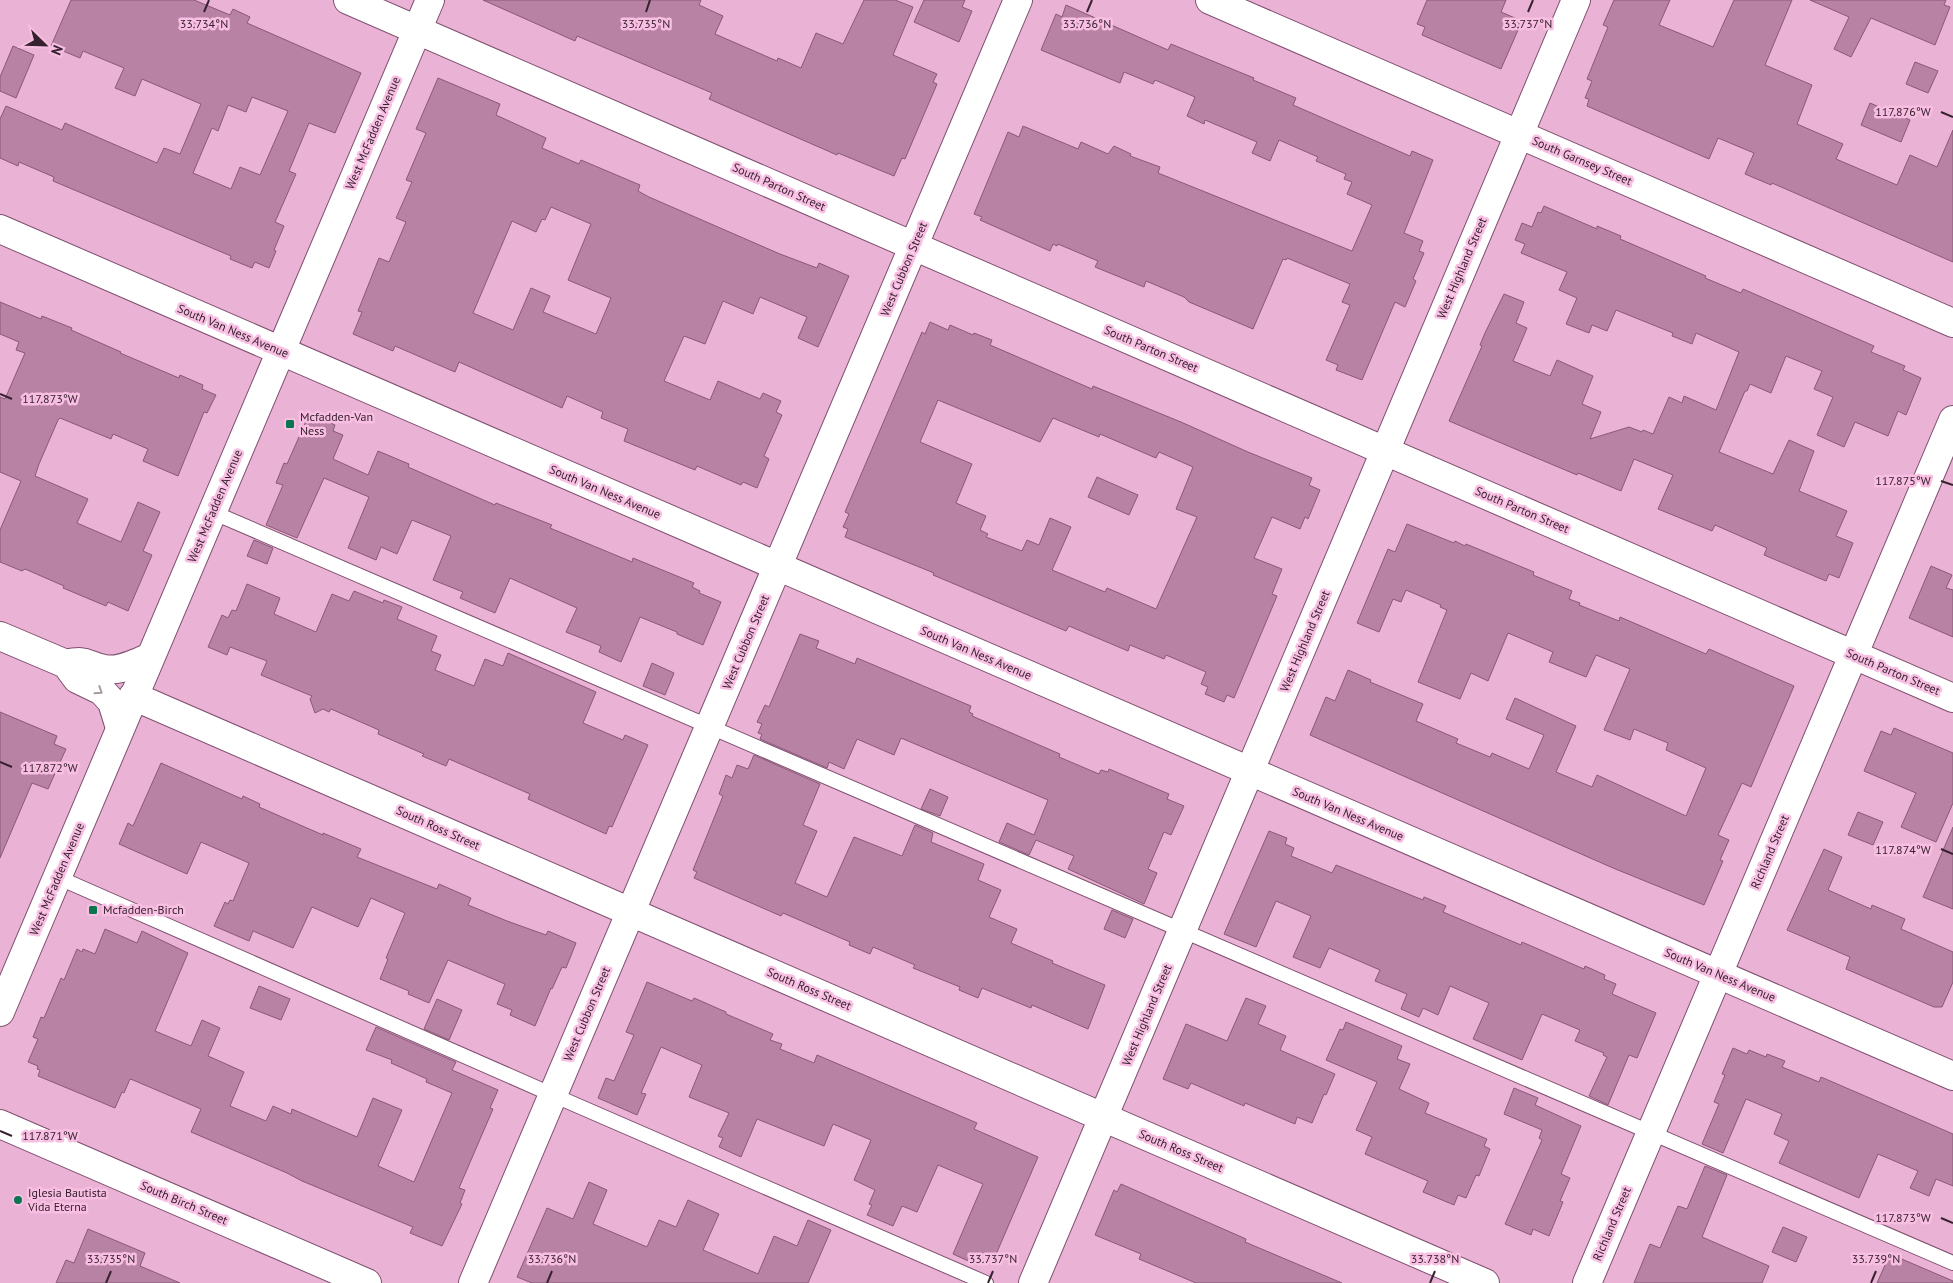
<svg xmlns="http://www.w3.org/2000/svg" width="1953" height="1283" font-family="'PT Sans',sans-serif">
	<rect width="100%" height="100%" fill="#eab3d5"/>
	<g fill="#b782a4" stroke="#8a5878" fill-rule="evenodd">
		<path d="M 71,0 L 194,0 L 230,15 L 233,9 L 250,17 L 247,23 L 361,73 L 335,133 L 309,123 L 289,171 L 296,174 L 275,222 L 284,226 L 274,250 L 276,251 L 269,268 L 255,262 L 252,268 L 230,259 L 231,256 L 53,181 L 54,177 L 19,162 L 18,166 L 0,158 L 0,119 L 6,106 L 62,130 L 65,123 L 157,163 L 164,148 L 180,154 L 201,104 L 142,79 L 135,96 L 115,88 L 124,68 L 83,51 L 80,58 L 51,46 ZM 252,97 L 288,111 L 260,175 L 240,167 L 231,189 L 193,173 L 212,128 L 218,131 L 228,105 L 246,112 Z"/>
		<polygon points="483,0 701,0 699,5 723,16 715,34 777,61 778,58 801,68 816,33 843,44 864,0 895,0 913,7 893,55 937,74 933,82 937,84 905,159 902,158 894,176 838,153 837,155 709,99 712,93 577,36 575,41"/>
		<polygon points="924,0 965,0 962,7 972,11 959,42 914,22"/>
		<polygon points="1427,0 1506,0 1501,12 1522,21 1501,69 1422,35 1425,27 1417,24"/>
		<polygon points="1614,0 1670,0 1659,25 1713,47 1734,0 1792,0 1765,65 1812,85 1797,124 1843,144 1836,159 1897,185 1910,155 1937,167 1953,130 1953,262 1772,183 1771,185 1745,174 1754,153 1718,138 1709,159 1587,106 1589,99 1585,98 1592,81 1587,79 1608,27 1603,25"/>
		<polygon points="1810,0 1946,0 1944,5 1950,7 1935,45 1871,18 1851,57 1834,49 1849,17"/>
		<polygon points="1066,5 1168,50 1171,44 1210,60 1254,78 1253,80 1296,98 1293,105 1410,156 1412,151 1433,160 1404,233 1423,241 1419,251 1424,253 1413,279 1416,281 1405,307 1395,302 1362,380 1336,370 1338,365 1326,360 1350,305 1342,302 1350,284 1287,258 1286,260 1283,259 1253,329 1189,302 1184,297 1146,281 1144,287 1095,267 1098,261 1058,244 1057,246 1053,244 1050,251 980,220 982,217 974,214 1008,132 1019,137 1023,126 1078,149 1081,142 1108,154 1114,146 1131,154 1130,156 1160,167 1158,173 1352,251 1372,205 1347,194 1352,182 1344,179 1346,174 1316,161 1318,157 1279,140 1270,161 1252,153 1257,142 1205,120 1204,124 1187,116 1195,97 1155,80 1153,84 1124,72 1120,83 1041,50 1056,14 1062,17"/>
		<polygon points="13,46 34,55 16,98 0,91 0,77"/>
		<polygon points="1915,62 1938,71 1928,93 1906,84"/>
		<path d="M 438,78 L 500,104 L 496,115 L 546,138 L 542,148 L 579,164 L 581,160 L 640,185 L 638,191 L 649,197 L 780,254 L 817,268 L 819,263 L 849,276 L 818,347 L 798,338 L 807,317 L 760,297 L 753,314 L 723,301 L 705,344 L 684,336 L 664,381 L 710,400 L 718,381 L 760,399 L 763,393 L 781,401 L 776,412 L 782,415 L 764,456 L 769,459 L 757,488 L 743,482 L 741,485 L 697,466 L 695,470 L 624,441 L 628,429 L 601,418 L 603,412 L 567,396 L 562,408 L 459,362 L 455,372 L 395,346 L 393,351 L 353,334 L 362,312 L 358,311 L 379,258 L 389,262 L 406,222 L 396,218 L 412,182 L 406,180 L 426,133 L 416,129 ZM 551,207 L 591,224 L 568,280 L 611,298 L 596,334 L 543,312 L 550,296 L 531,288 L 513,330 L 473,313 L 512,221 L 536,232 L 542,219 L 545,220 Z"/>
		<polygon points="1870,103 1910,120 1901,142 1861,125"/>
		<polygon points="1544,206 1597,229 1597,226 1621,236 1620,239 1706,276 1705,278 1741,293 1743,289 1874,346 1871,352 1905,366 1903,370 1921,378 1906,415 1898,411 1888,436 1855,422 1844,447 1817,435 1833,397 1814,389 1822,371 1786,356 1771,393 1750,384 1747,391 1745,391 1719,452 1773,474 1789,440 1814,451 1799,491 1847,511 1836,536 1853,543 1839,578 1829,574 1826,581 1764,555 1767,548 1756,543 1715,525 1712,531 1658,509 1673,475 1634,459 1621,491 1578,473 1577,475 1449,421 1482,346 1480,345 1485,333 1504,294 1524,302 1516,323 1527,328 1513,361 1550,376 1557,360 1593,376 1582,404 1601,412 1590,439 1629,427 1642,432 1643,430 1653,434 1669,397 1682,403 1684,396 1716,410 1739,352 1696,333 1692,344 1672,336 1673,333 1616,310 1607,331 1592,325 1589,333 1566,324 1577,298 1559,290 1567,272 1521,253 1525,244 1515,240 1522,223 1532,227 1538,212 1541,213"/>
		<polygon points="0,302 41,319 42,316 72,328 71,330 121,352 120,353 179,378 180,375 203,385 202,389 216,395 207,413 204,412 178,476 143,461 148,449 113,434 111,439 60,418 58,420 39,464 35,476 88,499 77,523 121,542 138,502 160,512 143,551 152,555 128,611 108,602 106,606 63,588 64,586 25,569 22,571 0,562 0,530 21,481 0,472 0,397 5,399 25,353 16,350 19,342 0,334"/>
		<path d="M 930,322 L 948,330 L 950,325 L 973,335 L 974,333 L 992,340 L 990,345 L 1055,373 L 1092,389 L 1093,386 L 1181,422 L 1248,452 L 1312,478 L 1309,485 L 1320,490 L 1308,519 L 1305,517 L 1300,529 L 1272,517 L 1254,558 L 1282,569 L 1272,594 L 1277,596 L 1234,698 L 1227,695 L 1224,702 L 1205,694 L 1208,687 L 1201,684 L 1206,672 L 1166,655 L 1164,659 L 1130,645 L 1128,651 L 1069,626 L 1066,631 L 933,575 L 934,573 L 845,537 L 848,529 L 843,527 L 849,514 L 845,512 L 922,332 L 925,334 ZM 938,400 L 1040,442 L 1053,418 L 1099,437 L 1100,434 L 1156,458 L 1159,452 L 1193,467 L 1176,509 L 1197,517 L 1156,609 L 1107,588 L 1105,592 L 1052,570 L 1071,527 L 1050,518 L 1039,545 L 1027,540 L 1022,551 L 986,537 L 988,534 L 980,530 L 986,516 L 956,503 L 972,464 L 920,442 Z"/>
		<polygon points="318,417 335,425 333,431 343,435 333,459 368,475 378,451 409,464 408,467 495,505 496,503 552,525 550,528 625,559 632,562 633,558 694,583 692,587 700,591 699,593 721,602 703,645 677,634 677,632 640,617 621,662 599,652 601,646 566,632 577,608 510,578 495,613 460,598 463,592 433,580 451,536 412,520 397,554 381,547 376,560 348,548 369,497 324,478 297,538 266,525 283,485 276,483 284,463 287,464 307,419 316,423"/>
		<polygon points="1097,477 1138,495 1129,515 1088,497"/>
		<polygon points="1407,524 1454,543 1455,541 1465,546 1466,544 1534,572 1533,575 1572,591 1569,599 1580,603 1579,605 1619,621 1620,617 1706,654 1709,649 1794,686 1751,787 1742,783 1718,835 1729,840 1720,860 1723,861 1704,905 1613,868 1310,735 1326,697 1335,701 1348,670 1371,680 1370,682 1423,704 1416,721 1458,739 1456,743 1490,757 1492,753 1529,769 1544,735 1506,719 1515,698 1576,726 1556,772 1592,787 1597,775 1686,816 1706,768 1666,750 1668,743 1634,729 1630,740 1604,730 1630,669 1596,655 1586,677 1549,662 1553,652 1508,633 1488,681 1471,673 1460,699 1418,682 1447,610 1440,607 1441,605 1406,590 1401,602 1393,599 1379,632 1357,623 1388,549 1395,552"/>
		<polygon points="254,540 273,548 267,564 247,556"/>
		<polygon points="1931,566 1952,575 1946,588 1953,590 1953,637 1909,618"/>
		<polygon points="247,584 280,598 274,614 316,632 332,594 349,601 354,591 383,603 384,600 402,607 397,619 437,636 431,651 441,655 435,670 474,686 485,659 503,666 508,653 596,692 583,723 623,740 625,735 648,745 612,827 609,826 606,834 528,799 530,794 449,759 446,766 422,756 424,754 378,734 379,730 331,709 329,712 323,709 315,713 310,699 312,696 261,675 267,661 230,647 227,655 208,647 222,615 228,618 232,610 236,611"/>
		<polygon points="800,634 819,641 816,648 855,664 857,658 971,706 969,712 973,714 972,716 1060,754 1059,757 1099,774 1101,770 1108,772 1109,769 1169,794 1167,799 1184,806 1171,835 1164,832 1148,869 1157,873 1144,904 1068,869 1074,856 1036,840 1029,855 999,842 1007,823 1034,835 1048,800 901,738 894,755 857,739 844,769 829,762 827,768 760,739 762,734 758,733 762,724 757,722 765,705 769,707"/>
		<polygon points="652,663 674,673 665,695 643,686"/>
		<polygon points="0,712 57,736 54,744 66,749 48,789 32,783 0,858"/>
		<polygon points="1894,728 1953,753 1953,803 1936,842 1901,827 1916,793 1864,771 1881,731 1891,735"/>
		<polygon points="754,755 820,784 803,825 817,831 795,883 827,897 854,837 902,856 915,825 933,833 931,842 984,864 978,880 1001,890 989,917 1017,929 1011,943 1053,961 1052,963 1105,985 1088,1029 1032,1005 1031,1008 982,988 978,998 959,990 960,987 913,968 915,965 873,947 870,954 849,945 850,942 783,913 781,916 694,878 697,872 693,870 723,796 719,794 726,775 732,778 737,765 748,769"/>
		<polygon points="161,763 242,799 243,796 260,804 259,807 323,835 323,833 361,849 357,857 437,889 439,884 471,898 468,905 507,921 546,935 548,931 576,943 566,968 562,967 552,989 551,988 535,1026 510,1015 512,1010 497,1004 505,984 448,960 429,1003 408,994 409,991 380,979 388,959 386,958 405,913 371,898 358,927 312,907 293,948 253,931 249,941 214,926 225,902 228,904 230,900 233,901 249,863 201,842 187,874 119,844 128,823 133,826"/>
		<polygon points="930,789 948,797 940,816 921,809"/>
		<polygon points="1858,812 1883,822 1873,845 1848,835"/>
		<polygon points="1953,827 1953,909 1923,897"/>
		<polygon points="1269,831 1287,838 1285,844 1294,848 1291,856 1332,873 1336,865 1423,900 1424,897 1446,906 1443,912 1521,945 1522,942 1584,969 1585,966 1605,975 1604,979 1616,984 1612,994 1656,1013 1637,1058 1629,1055 1608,1105 1589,1096 1607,1057 1603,1055 1604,1053 1575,1041 1580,1030 1542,1014 1522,1060 1473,1039 1489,1003 1450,986 1438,1015 1423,1008 1419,1017 1401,1009 1407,994 1375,981 1380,970 1329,948 1320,968 1293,957 1311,916 1276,901 1256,947 1224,934"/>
		<polygon points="1824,849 1842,857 1828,890 1871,909 1872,905 1905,919 1901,929 1953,952 1953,982 1942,1007 1934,1007 1846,969 1850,957 1787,930"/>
		<polygon points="1112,910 1133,919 1125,938 1104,929"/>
		<polygon points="105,929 137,943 142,931 188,953 155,1031 191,1046 202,1020 220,1028 208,1056 244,1072 230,1106 266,1121 273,1106 291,1114 292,1109 357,1137 373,1098 402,1110 378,1166 414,1182 452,1093 426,1082 427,1079 391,1063 392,1060 366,1050 376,1027 456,1062 452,1070 498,1090 490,1108 493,1109 459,1188 465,1190 460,1203 462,1204 442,1246 410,1233 413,1227 302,1181 287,1173 191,1132 201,1109 133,1080 130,1079 124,1093 122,1092 115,1108 38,1076 40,1070 37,1069 38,1066 28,1062 38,1039 33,1037 41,1017 44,1018 61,978 64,980 77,949 82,952 83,949 95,954"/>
		<polygon points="647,982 692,1001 694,998 726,1012 726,1014 773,1034 770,1040 782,1044 780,1049 814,1063 817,1055 977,1123 974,1129 1038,1157 994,1259 982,1254 977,1265 953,1254 983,1184 938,1165 917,1212 902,1206 893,1226 867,1215 872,1205 869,1204 875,1190 854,1180 871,1140 833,1124 824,1146 757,1119 741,1157 719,1147 723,1138 718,1136 729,1113 689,1097 702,1065 661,1047 641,1093 646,1094 637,1115 598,1098 606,1078 614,1081 634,1035 626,1032"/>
		<polygon points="259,986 290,999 281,1020 250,1008"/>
		<polygon points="1246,998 1266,1006 1258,1024 1286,1036 1280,1050 1335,1074 1326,1095 1324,1094 1312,1123 1297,1117 1295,1124 1245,1103 1244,1106 1191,1083 1188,1089 1163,1079 1186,1024 1227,1041"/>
		<polygon points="437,999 462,1010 449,1040 424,1029"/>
		<polygon points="1346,1022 1402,1046 1397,1059 1410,1064 1399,1089 1429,1103 1425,1113 1487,1139 1484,1146 1490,1149 1479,1176 1476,1175 1466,1198 1458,1195 1454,1205 1423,1192 1428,1181 1365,1154 1372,1137 1356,1130 1377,1082 1326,1060 1340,1029 1343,1030"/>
		<polygon points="1733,1048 1747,1054 1749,1050 1766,1057 1767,1054 1785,1061 1782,1067 1819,1082 1821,1077 1953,1134 1953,1186 1936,1179 1929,1196 1910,1188 1918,1171 1878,1154 1859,1198 1779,1163 1789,1141 1774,1134 1782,1114 1746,1099 1723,1153 1702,1144 1719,1104 1714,1102 1725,1075 1722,1074"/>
		<polygon points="1514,1088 1538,1098 1535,1105 1581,1126 1561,1174 1570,1178 1560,1201 1563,1202 1549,1236 1533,1229 1531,1235 1505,1224 1542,1140 1539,1138 1542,1130 1504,1114"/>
		<polygon points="1705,1166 1727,1175 1702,1237 1769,1266 1762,1283 1634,1283 1650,1244 1660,1248 1678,1206 1687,1209"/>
		<polygon points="589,1182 607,1190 593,1224 647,1247 659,1220 676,1227 688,1200 719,1214 703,1250 758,1274 774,1236 797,1246 808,1220 831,1230 808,1283 532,1283 517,1277 547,1208 573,1219"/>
		<polygon points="1121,1184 1246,1239 1245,1242 1342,1283 1196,1283 1139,1259 1141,1254 1095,1235 1114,1190 1117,1192"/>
		<polygon points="1783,1227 1807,1237 1796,1262 1772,1252"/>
		<polygon points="88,1229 145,1253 140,1266 180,1283 56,1283 66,1260 74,1263"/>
		<polygon points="1890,1254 1953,1281 1953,1283 1877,1283"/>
	</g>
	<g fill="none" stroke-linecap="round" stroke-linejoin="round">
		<defs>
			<g id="service">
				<polyline points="212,512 1953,1263"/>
				<polyline points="57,877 553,1095 986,1283"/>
			</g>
			<g id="minor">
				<polyline points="348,0 1953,698"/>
				<polyline points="1210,0 1953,323"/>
				<polyline points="0,229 1953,1076"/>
				<polyline points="0,636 66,664 77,679 102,691 112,702 120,728"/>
				<path d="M 66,664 C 87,659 85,665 104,669 C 119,672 135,663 149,658"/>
				<polyline points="133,696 1485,1283"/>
				<polyline points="0,1124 367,1283"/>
				<polyline points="473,1283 1018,0"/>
				<polyline points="1033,1283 1576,0"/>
				<polyline points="1587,1283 1953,420"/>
			</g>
			<polyline id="tertiary" points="0,1012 430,0"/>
		</defs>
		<use href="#service" stroke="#7f4f6f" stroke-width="16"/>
		<use href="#minor" stroke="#7f4f6f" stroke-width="30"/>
		<use href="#tertiary" stroke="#7f4f6f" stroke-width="30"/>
		<use href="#service" stroke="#fff" stroke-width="14"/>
		<use href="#minor" stroke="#fff" stroke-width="28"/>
		<use href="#tertiary" stroke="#fff" stroke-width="28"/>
	</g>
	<defs><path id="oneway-chevron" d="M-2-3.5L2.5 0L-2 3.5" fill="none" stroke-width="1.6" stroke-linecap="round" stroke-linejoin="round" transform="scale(1.25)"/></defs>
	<use stroke="#a59ba1" href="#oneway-chevron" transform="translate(99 691) rotate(33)"/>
	<path fill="none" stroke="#36212e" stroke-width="2" d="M 204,12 L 209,0M 646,12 L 650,0M 1087,12 L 1092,0M 1528,12 L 1533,0M 1941,112 L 1953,117M 0,394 L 12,399M 1941,481 L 1953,485M 0,762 L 12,767M 1941,849 L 1953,854M 0,1131 L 12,1136M 1941,1218 L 1953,1223M 106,1283 L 111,1271M 547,1283 L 552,1271M 988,1283 L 993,1271M 1430,1283 L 1435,1271M 1871,1283 L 1876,1271"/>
	<g fill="#0a754e" stroke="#f8bfe3" stroke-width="2">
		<rect x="285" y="419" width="10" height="10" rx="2.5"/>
		<rect x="88" y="905" width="10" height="10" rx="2.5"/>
		<circle cx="18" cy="1200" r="5"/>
	</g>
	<g text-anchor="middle" stroke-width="5" stroke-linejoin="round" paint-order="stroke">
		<g font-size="12" fill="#36212e" stroke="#f8bfe3">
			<text transform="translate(373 133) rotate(-67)" y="4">West McFadden Avenue</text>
			<text transform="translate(1582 161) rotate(23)" y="4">South Garnsey Street</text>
			<text transform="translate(779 187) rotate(24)" y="4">South Parton Street</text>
			<text transform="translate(1462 268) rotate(-67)" y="4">West Highland Street</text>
			<text transform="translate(904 269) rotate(-67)" y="4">West Cubbon Street</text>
			<text transform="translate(233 331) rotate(23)" y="4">South Van Ness Avenue</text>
			<text transform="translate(1151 349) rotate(23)" y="4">South Parton Street</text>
			<text transform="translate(605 492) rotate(23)" y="4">South Van Ness Avenue</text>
			<text transform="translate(215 506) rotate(-67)" y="4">West McFadden Avenue</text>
			<text transform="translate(1522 510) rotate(23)" y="4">South Parton Street</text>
			<text transform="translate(1305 641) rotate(-67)" y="4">West Highland Street</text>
			<text transform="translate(746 642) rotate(-67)" y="4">West Cubbon Street</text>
			<text transform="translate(976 653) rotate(23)" y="4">South Van Ness Avenue</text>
			<text transform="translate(1893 672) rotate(23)" y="4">South Parton Street</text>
			<text transform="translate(1348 814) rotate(23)" y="4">South Van Ness Avenue</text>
			<text transform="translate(438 828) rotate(24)" y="4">South Ross Street</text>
			<text transform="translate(1770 852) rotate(-67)" y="4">Richland Street</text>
			<text transform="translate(57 879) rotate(-67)" y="4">West McFadden Avenue</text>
			<text transform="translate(1720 975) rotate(23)" y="4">South Van Ness Avenue</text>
			<text transform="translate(809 989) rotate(23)" y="4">South Ross Street</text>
			<text transform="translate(587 1014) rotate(-67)" y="4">West Cubbon Street</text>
			<text transform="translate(1147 1015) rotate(-67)" y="4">West Highland Street</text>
			<text transform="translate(1181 1151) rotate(23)" y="4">South Ross Street</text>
			<text transform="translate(184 1203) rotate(23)" y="4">South Birch Street</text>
			<text transform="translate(1612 1224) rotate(-67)" y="4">Richland Street</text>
		</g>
		<g font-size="12" fill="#36212e" stroke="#f8bfe3" text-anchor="start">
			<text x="300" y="421">Mcfadden-Van<tspan x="300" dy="14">Ness</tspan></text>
			<text x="103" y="914">Mcfadden-Birch</text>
			<text x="28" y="1197">Iglesia Bautista<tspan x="28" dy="14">Vida Eterna</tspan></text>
		</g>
	</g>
	<g font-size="12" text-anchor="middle" fill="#36212e" stroke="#f8bfe3" stroke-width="5" stroke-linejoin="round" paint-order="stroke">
		<text x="204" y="28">33.734°N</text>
		<text x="646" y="28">33.735°N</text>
		<text x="1087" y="28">33.736°N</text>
		<text x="1528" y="28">33.737°N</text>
		<text x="1903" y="116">117.876°W</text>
		<text x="50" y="403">117.873°W</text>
		<text x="1903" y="485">117.875°W</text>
		<text x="50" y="772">117.872°W</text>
		<text x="1903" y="854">117.874°W</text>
		<text x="50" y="1140">117.871°W</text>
		<text x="1903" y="1222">117.873°W</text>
		<text x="111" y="1263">33.735°N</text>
		<text x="552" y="1263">33.736°N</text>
		<text x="993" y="1263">33.737°N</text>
		<text x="1435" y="1263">33.738°N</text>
		<text x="1876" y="1263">33.739°N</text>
	</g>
	<g transform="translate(45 45) rotate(113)" stroke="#f8bfe3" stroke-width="4" paint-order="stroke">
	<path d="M0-4L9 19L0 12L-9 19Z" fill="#36212e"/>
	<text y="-8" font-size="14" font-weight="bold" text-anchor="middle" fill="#36212e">N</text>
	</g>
</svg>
